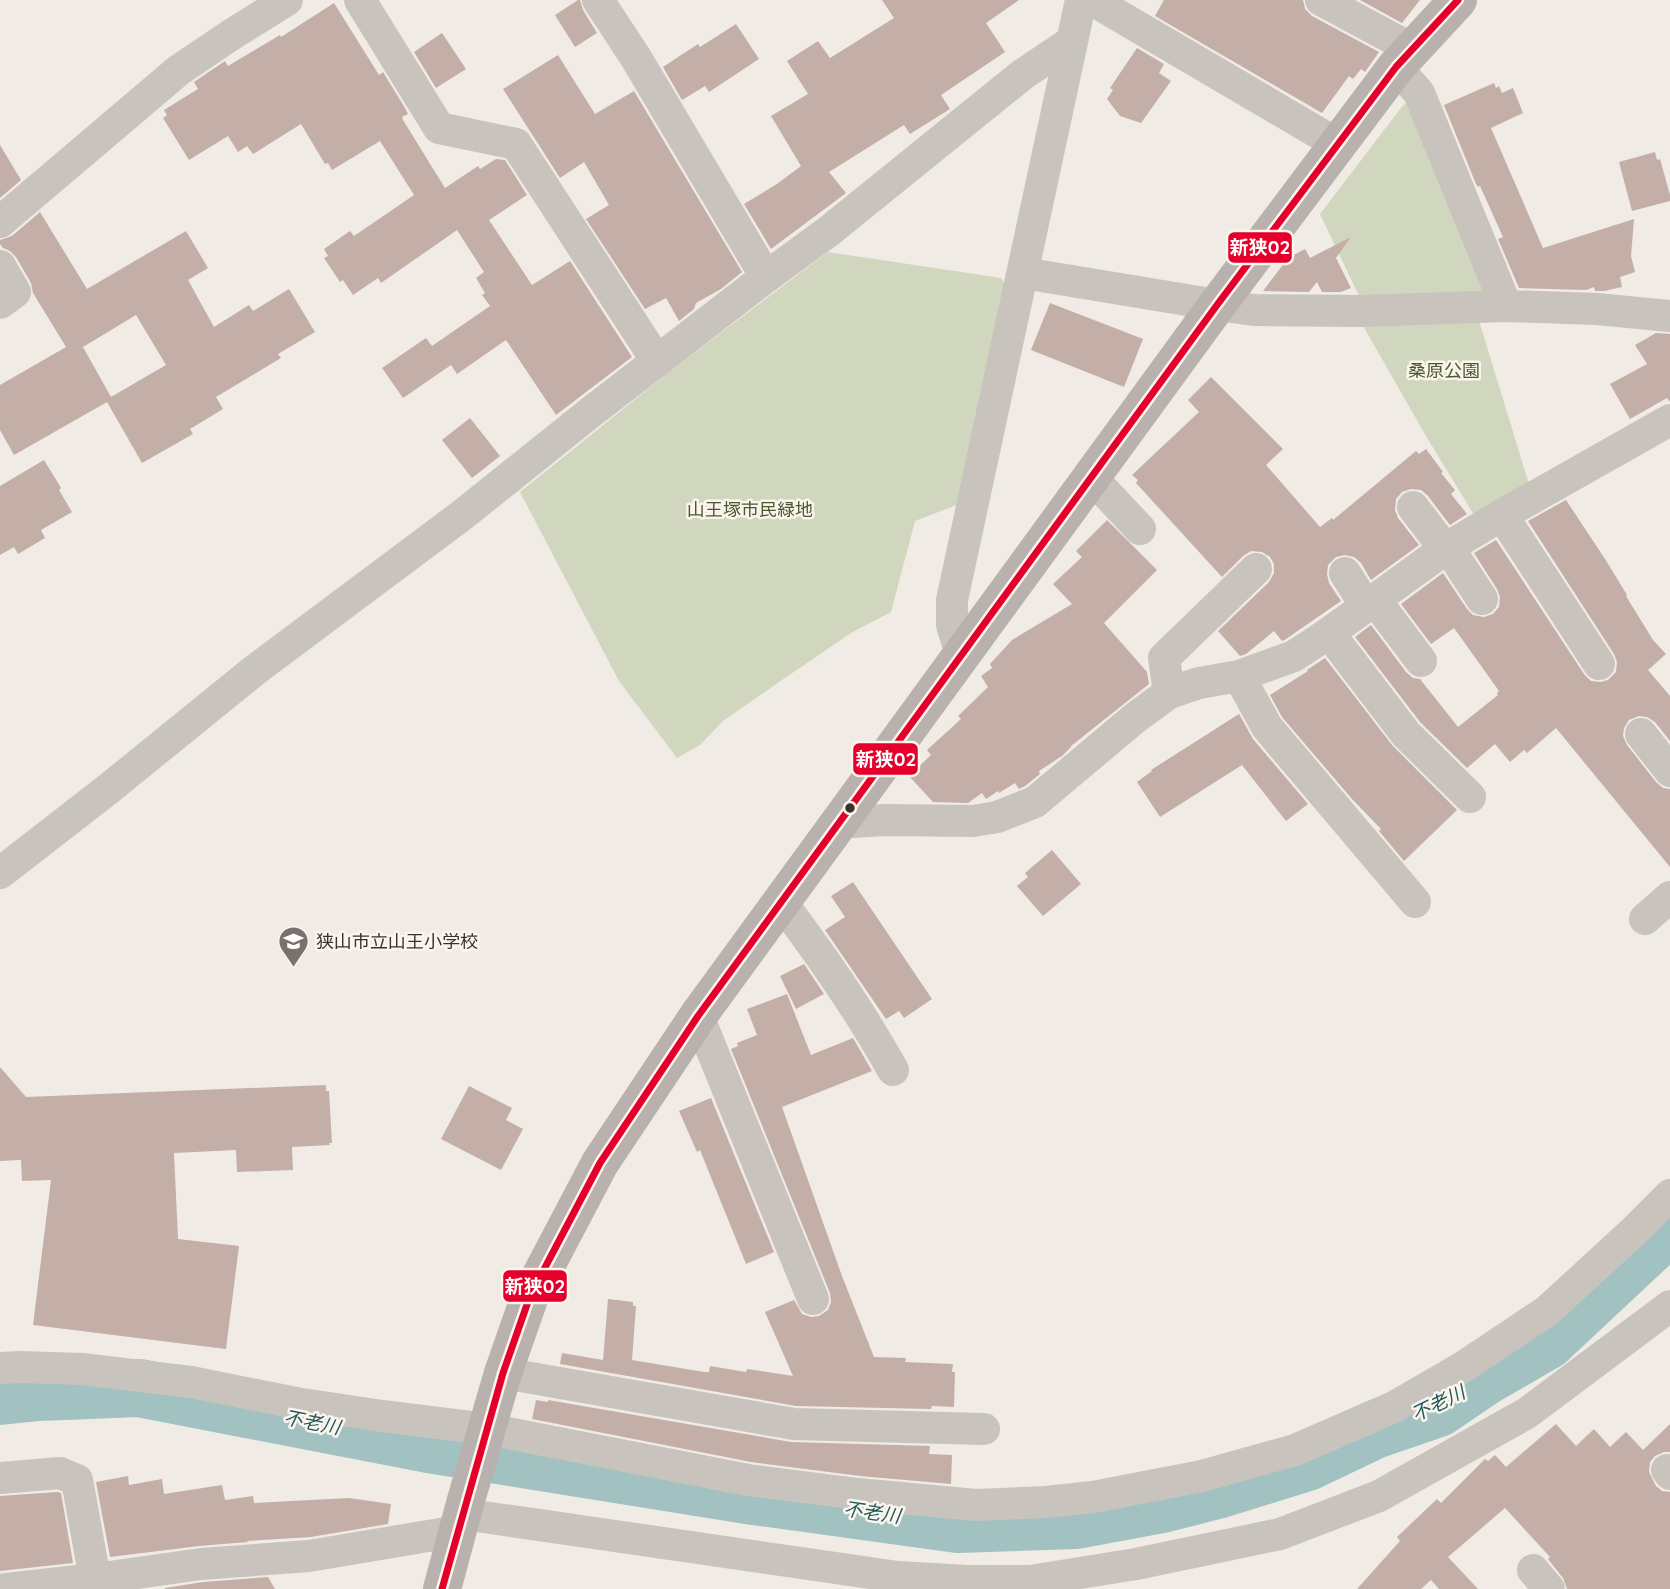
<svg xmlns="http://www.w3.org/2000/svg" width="1670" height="1589" font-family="Quicksand,'Noto Sans JP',sans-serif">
	<rect width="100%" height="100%" fill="#f0ebe5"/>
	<g fill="#d1d6bf">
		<polygon points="1404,104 1412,106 1488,291 1362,302 1320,214"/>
		<polygon points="828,252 1001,278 1009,290 962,503 915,521 891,612 851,633 782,680 723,721 700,745 677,758 619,681 520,492 669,372"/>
		<polygon points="1479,321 1529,484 1474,515 1426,436 1362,324"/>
	</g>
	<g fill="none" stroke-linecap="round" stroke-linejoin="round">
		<polyline stroke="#a1c2c1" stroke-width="58" points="0,1396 38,1392 139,1388 429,1444 754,1496 958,1524 1076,1520 1162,1504 1217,1490 1307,1462 1374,1430 1438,1408 1482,1378 1546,1341 1670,1225"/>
	</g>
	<g fill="#c3afa7" fill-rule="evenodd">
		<polygon points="578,0 580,0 583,10 597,33 575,47 555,15"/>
		<polygon points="882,0 1019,0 986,23 1005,52 941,95 950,109 910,134 904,125 829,172 846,193 771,249 744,204 777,184 801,166 771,116 808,94 787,61 818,41 830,58 894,18"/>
		<polygon points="1164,0 1303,0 1305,9 1312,16 1379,52 1365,72 1361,69 1353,79 1349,76 1322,113 1155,16"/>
		<polygon points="1360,0 1420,0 1402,23"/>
		<polygon points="334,3 379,75 383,72 405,108 408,114 402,117 403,120 445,188 478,166 480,169 496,159 505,160 527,195 489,220 532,285 570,261 632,357 556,415 506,340 457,374 451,365 403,398 382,368 426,338 432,346 490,306 482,295 485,293 476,278 484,272 457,230 381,283 378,278 353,295 343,280 340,282 324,258 328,256 324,249 350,231 354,236 414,195 380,141 332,170 328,163 325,164 301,124 253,154 247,146 238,152 228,136 189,160 163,118 167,115 164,110 198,89 194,82 225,61 228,66 280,35 281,37"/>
		<polygon points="736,24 759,59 709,92 705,86 682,100 663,67 698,44 700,47"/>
		<polygon points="442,33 466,69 436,88 414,52"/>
		<polygon points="1137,48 1164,64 1159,73 1171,81 1141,123 1120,116 1107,99 1113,90 1110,88"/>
		<polygon points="558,55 595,114 634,91 742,272 721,289 696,303 694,309 679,321 666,298 645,309 586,219 609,205 584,162 560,178 503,89"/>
		<polygon points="1494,83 1496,88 1499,86 1502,93 1513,88 1523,113 1491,128 1543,248 1634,219 1631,256 1635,272 1620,277 1622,287 1604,291 1595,291 1594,287 1586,290 1519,288 1498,239 1503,237 1480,186 1478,187 1476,184 1444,105"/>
		<polygon points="0,145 21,180 0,198"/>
		<polygon points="1655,152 1657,160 1660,159 1670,195 1670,201 1632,211 1619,162"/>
		<path d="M 40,212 L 87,289 L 186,231 L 208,268 L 188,280 L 214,327 L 249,305 L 253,311 L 289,289 L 315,332 L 278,354 L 281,358 L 216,397 L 223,409 L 190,429 L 193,434 L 142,463 L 107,402 L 14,455 L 0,430 L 0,385 L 66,347 L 33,293 L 31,283 L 16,257 L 10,251 L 3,248 L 0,244 L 0,240 L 12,236 ZM 136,315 L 166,365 L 111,397 L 83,347 Z"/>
		<polygon points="1351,237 1336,258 1351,288 1341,292 1322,292 1317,282 1309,292 1263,291 1288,258 1305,249 1310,258"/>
		<polygon points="1050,303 1143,339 1124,387 1031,350"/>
		<polygon points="1656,333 1670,334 1670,402 1667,398 1630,419 1610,384 1647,364 1635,345"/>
		<polygon points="1211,377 1283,449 1266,465 1320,527 1332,518 1333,520 1416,451 1419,454 1426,449 1443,472 1441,473 1455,490 1451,494 1467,514 1450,525 1428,496 1421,490 1411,489 1402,492 1396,499 1395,510 1398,518 1419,545 1371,580 1361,563 1354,557 1345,555 1336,557 1328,565 1327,574 1329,583 1341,601 1286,639 1282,641 1274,631 1246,654 1240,656 1218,631 1269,582 1274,573 1274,564 1270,557 1262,552 1251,551 1243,556 1222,577 1136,483 1138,480 1132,475 1199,412 1188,400"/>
		<polygon points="470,418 500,456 472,478 442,440"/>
		<polygon points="44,460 61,488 59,490 72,512 41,530 45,538 18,554 14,547 0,555 0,486"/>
		<polygon points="1566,500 1605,559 1627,595 1626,596 1653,640 1666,654 1648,670 1670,696 1670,741 1655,722 1647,717 1639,716 1629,720 1624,728 1623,736 1627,745 1656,782 1663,788 1670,789 1670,867 1556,728 1527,753 1524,750 1510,762 1495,744 1467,768 1420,722 1355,637 1371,625 1406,672 1413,678 1420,679 1458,727 1498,695 1497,693 1499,691 1454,628 1431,644 1401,604 1443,573 1467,609 1473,615 1484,617 1493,614 1499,607 1500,597 1497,589 1474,553 1496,540 1584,674 1591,681 1601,682 1608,680 1616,672 1617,662 1614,654 1528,521"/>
		<polygon points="1107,520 1157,570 1104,623 1147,672 1149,684 1071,746 1071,747 1062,756 1039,771 1040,774 1025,786 1019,789 1015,783 999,793 998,791 986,799 982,793 968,803 933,802 909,776 931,755 927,750 961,719 958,716 988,687 981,676 992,668 990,664 1012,640 1072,604 1053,584 1082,557 1076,551"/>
		<polygon points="1325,658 1392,745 1457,810 1404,861 1379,831 1381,829 1352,799 1282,717 1270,695 1308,671 1307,670"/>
		<polygon points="1239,714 1253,739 1308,804 1286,821 1242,765 1160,817 1137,782 1152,771 1151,770"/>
		<polygon points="1052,850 1081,884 1043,916 1017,886 1028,877 1025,873"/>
		<polygon points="853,882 932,999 904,1018 899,1011 886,1019 825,930 845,917 831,896"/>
		<polygon points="804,964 824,994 796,1009 780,976"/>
		<polygon points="787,994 811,1055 853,1038 872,1071 782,1107 842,1276 874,1357 906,1358 905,1362 953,1364 952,1372 955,1372 954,1407 932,1406 931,1409 796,1406 560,1364 562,1353 603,1360 608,1299 633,1302 633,1306 636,1306 632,1360 704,1372 709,1372 710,1366 746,1372 747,1369 793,1376 765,1312 794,1300 802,1314 811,1317 819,1316 828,1310 831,1302 830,1293 731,1049 738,1046 737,1043 757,1035 747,1009"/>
		<polygon points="0,1067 26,1097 326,1085 326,1091 329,1091 332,1143 329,1143 330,1145 292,1147 293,1170 237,1172 236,1150 174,1153 178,1239 239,1246 226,1349 33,1325 51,1180 22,1181 21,1160 0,1161"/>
		<polygon points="469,1086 512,1108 506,1120 523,1129 501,1170 441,1139"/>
		<polygon points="711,1098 774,1252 746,1264 700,1150 697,1152 679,1111"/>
		<polygon points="536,1400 548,1402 548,1400 791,1442 930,1446 929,1454 952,1455 951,1484 860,1476 751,1462 532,1419"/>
		<polygon points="1556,1424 1576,1446 1594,1429 1610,1447 1626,1432 1643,1450 1670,1424 1670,1452 1664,1452 1655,1456 1650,1462 1649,1472 1656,1486 1662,1491 1670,1492 1670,1589 1567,1589 1563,1578 1548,1559 1550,1557 1505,1508 1448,1557 1478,1589 1439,1589 1431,1580 1421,1589 1357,1589 1400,1541 1397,1537 1437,1499 1441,1503 1485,1459 1488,1461 1495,1455 1506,1467"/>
		<polygon points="128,1476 129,1485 162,1479 164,1494 222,1485 225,1500 253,1496 254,1503 349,1498 391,1504 388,1524 311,1537 247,1541 248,1542 199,1546 110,1557 96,1482"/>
		<polygon points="57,1492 61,1493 73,1563 0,1571 0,1496"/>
		<polygon points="268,1577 275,1589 165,1589 165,1588 203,1582"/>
	</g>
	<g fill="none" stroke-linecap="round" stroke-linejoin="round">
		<g stroke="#c9c3be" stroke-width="32">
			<polyline points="360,0 439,128 516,144 657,361"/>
			<polyline points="598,0 636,58 766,277"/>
			<polyline points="1092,0 1339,145"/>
			<polyline points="1321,0 1412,49"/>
			<polyline points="1396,67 1419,93 1506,306"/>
			<polyline points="0,222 179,70 234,33 287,0"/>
			<polyline points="0,266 15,292 0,303"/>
			<polyline points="1023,273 1217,305 1254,310 1361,311 1506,306 1597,309 1670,316"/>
			<polyline points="1091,477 1140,529"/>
			<polyline points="1413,507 1445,549"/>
			<polyline points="1502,515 1599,664"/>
			<polyline points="1448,547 1482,599"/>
			<polyline points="1345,573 1366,606"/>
			<polyline points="1375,600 1421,661"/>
			<polyline points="1329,633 1406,734 1470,797"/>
			<polyline points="961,654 952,625 952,600 1081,0"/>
			<polyline points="1239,676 1267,727 1415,902"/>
			<polyline points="1169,693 1164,658 1256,569"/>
			<polyline points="1641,734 1670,771"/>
			<polyline points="838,823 884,820 973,821 997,817 1035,802 1135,718 1169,693 1199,683 1239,676 1294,656 1329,633 1445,549 1502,515 1670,420"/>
			<polyline points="0,873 107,790 255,670 461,516 591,412 766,277 829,231 1022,75 1071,42"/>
			<path d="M 781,902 C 822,956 860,1011 893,1070"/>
			<polyline points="1645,919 1670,897"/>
			<polyline points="698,1016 813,1299"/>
			<polyline points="0,1368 20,1367 82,1369 191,1382 296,1403 382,1416 487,1429 748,1480 858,1494 976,1505 1046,1502 1093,1497 1202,1476 1295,1450 1394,1407 1463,1367 1547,1311 1632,1233 1670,1195"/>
			<polyline points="503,1373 794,1424 984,1429"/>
			<polyline points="1667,1470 1670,1474"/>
			<polyline points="0,1478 60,1473 77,1480 95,1579"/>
			<polyline points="463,1514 898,1577 967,1581 1030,1581 1136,1564 1280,1534 1379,1496 1527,1413 1670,1306"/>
			<polyline points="1533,1570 1549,1589"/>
			<polyline points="6,1589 95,1579 201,1564 309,1556 458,1531"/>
		</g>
		<polyline stroke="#b8b1ad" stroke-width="38" points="442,1589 466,1500 503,1373 530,1296 600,1163 698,1016 1217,305 1396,67 1458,0"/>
		<defs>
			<polyline id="bus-1" points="442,1589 503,1373 530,1296 600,1163 698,1016 1217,305 1396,67 1458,0"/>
		</defs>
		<use href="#bus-1" stroke="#fbf5ee" stroke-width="12"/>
		<use href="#bus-1" stroke="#e4002b" stroke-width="7"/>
	</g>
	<defs>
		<symbol id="school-pin" viewBox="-11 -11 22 30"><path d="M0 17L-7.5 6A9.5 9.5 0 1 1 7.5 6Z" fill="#7a716c" stroke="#fbf5ee"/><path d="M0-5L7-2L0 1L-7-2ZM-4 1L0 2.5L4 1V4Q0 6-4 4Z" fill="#fff"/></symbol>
	</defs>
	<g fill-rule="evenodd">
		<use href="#school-pin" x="276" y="924" width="35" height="47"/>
	</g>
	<circle fill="#3b302b" stroke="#fbf5ee" stroke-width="2.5" cx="850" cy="808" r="6"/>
	<g text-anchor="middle" stroke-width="5" stroke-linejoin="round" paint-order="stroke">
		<g font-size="18" fill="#4a5a2e" stroke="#fbf5ee">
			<text x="1444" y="377">桑原公園</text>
			<text x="750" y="516">山王塚市民緑地</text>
		</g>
		<g font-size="18" fill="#3b302b" stroke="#fbf5ee" text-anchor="start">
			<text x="316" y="948">狭山市立山王小学校</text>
		</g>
		<g font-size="19" font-style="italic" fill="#1f5a5e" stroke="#fbf5ee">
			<text transform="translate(1438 1403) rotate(-26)" y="7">不老川</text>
			<text transform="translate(312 1422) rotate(11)" y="7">不老川</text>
			<text transform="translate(872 1512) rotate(8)" y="7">不老川</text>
		</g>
	</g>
	<g stroke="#fbf5ee" stroke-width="2.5">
		<rect x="1227" y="231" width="66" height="33" rx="7" fill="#e4002b"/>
		<rect x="852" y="742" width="67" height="34" rx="7" fill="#e4002b"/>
		<rect x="502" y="1269" width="66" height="34" rx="7" fill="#e4002b"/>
	</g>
	<g font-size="19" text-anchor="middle" font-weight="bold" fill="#fff">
		<text x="1260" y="254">新狭02</text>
		<text x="886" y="766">新狭02</text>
		<text x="535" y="1293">新狭02</text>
	</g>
</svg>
